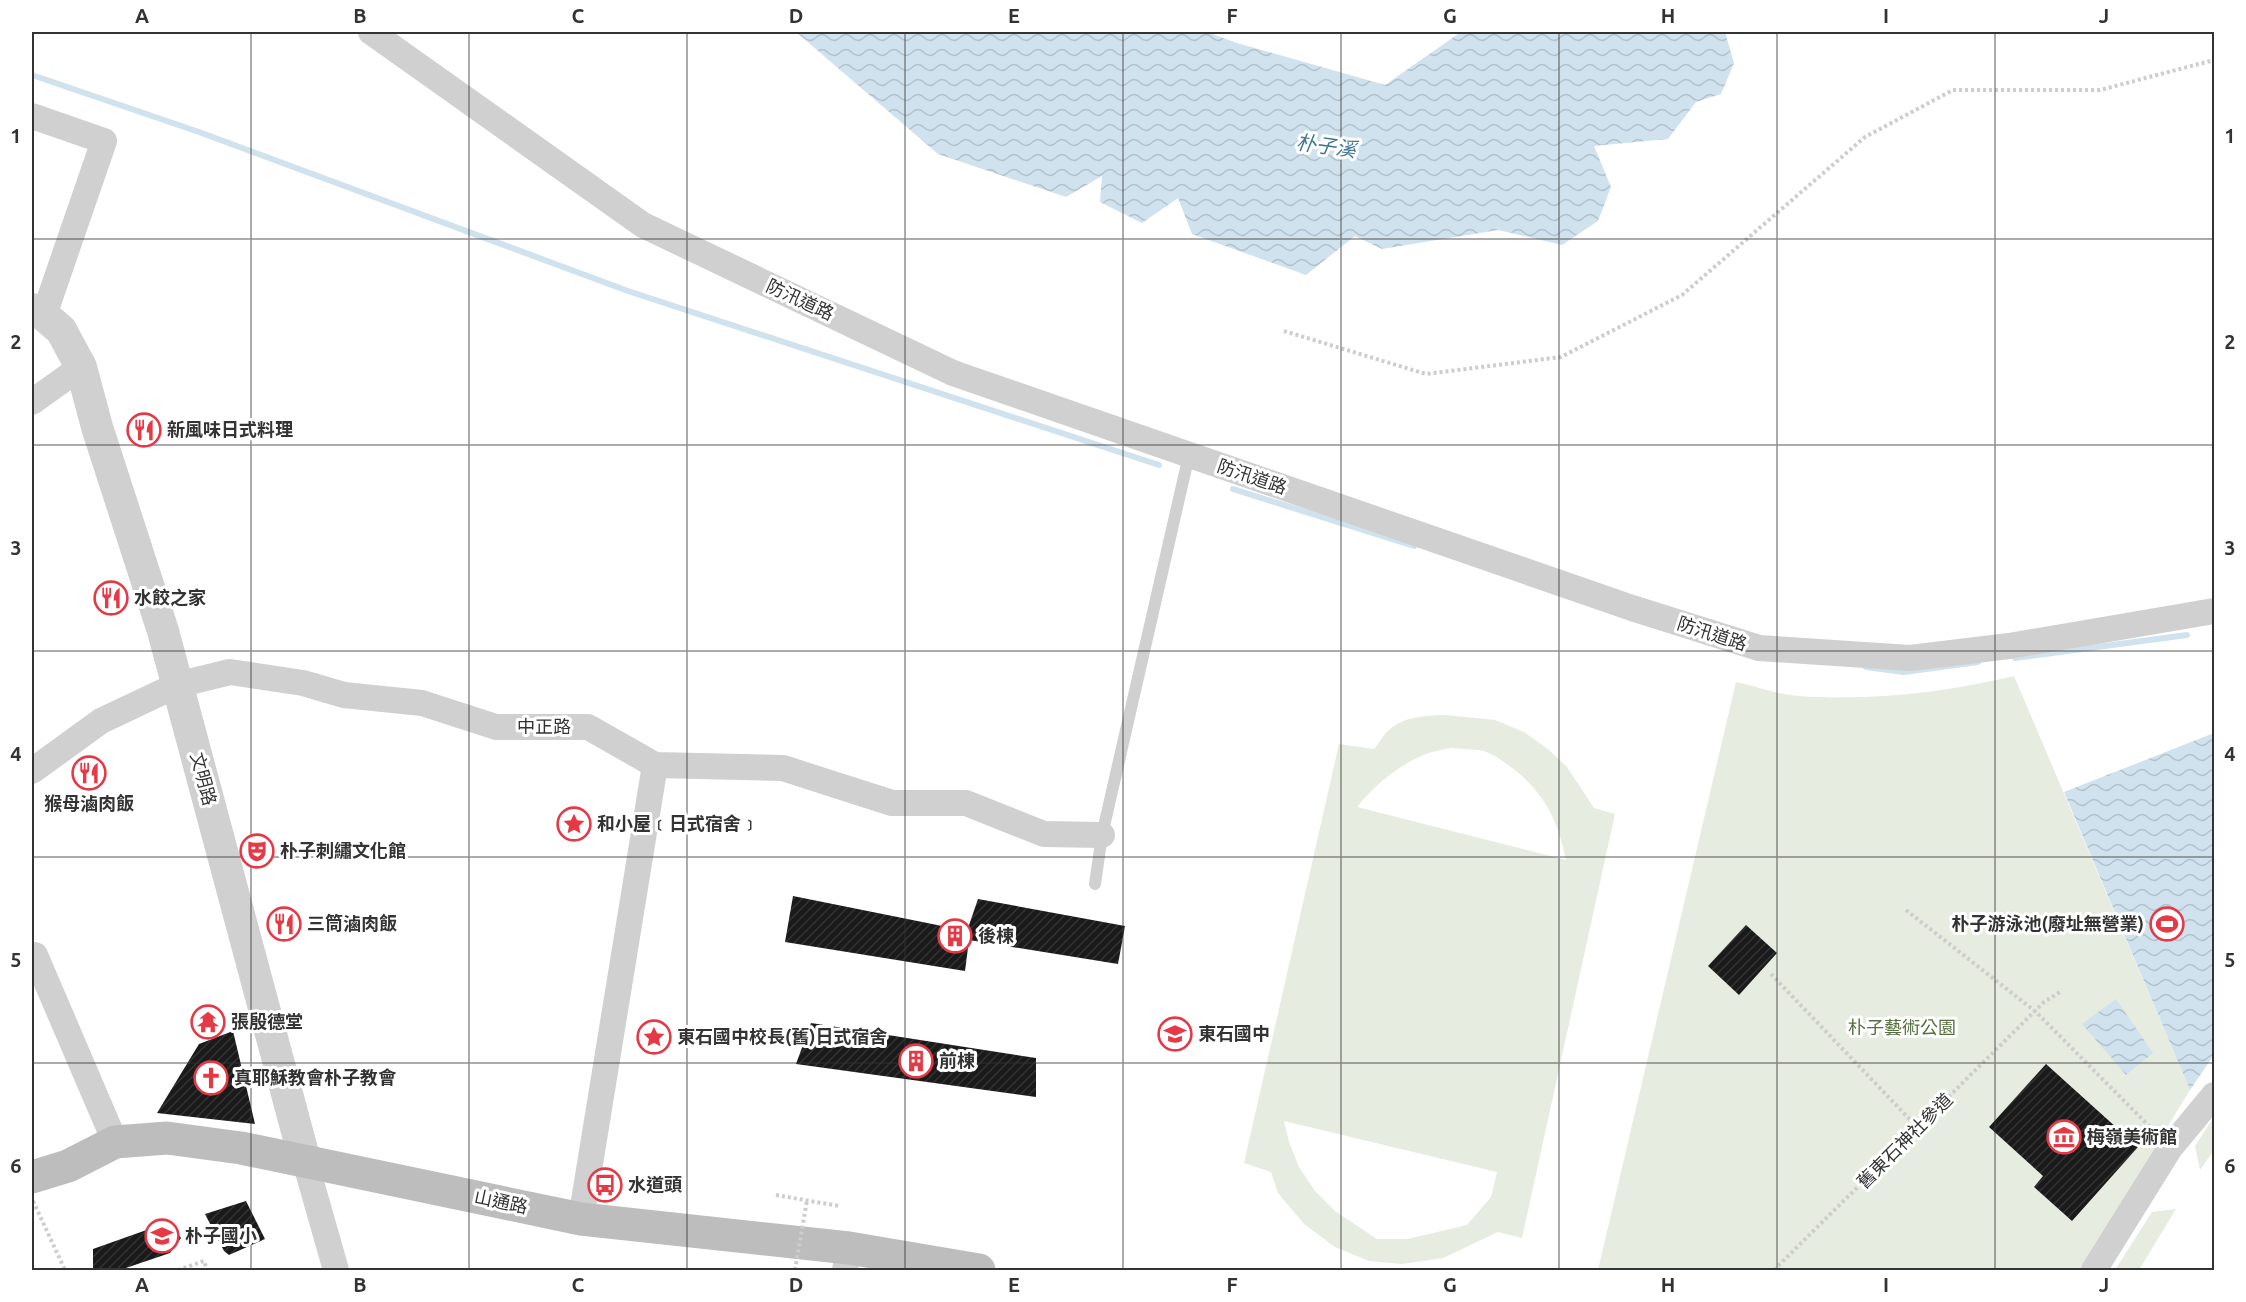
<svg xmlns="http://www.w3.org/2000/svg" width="2246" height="1302" font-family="Ubuntu,'Noto Sans TC',sans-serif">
	<defs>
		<pattern id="water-waves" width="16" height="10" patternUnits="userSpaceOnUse" patternTransform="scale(1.5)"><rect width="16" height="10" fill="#cfe2ee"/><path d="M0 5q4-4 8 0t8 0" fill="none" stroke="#b2c2cd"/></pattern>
		<pattern id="building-hatch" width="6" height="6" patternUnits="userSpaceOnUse" patternTransform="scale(1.5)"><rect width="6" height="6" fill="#1a1a1a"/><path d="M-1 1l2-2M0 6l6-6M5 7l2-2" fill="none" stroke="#333"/></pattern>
	</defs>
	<rect width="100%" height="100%" fill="#fff"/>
	<g fill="#e6ecdf" fill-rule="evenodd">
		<path d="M 2014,676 L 2190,1090 L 2080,1270 L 1598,1270 L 1736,682 C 1756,686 1778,695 1799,696 C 1870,701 1944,693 2014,676 Z"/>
		<path d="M 1445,715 L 1495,720 L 1524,732 L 1549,750 L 1567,767 L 1594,808 L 1615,814 L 1522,1238 L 1498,1232 L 1443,1258 L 1402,1264 L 1369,1261 L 1335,1247 L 1304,1224 L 1278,1193 L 1271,1172 L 1244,1163 L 1339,744 L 1374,749 C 1379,743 1383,735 1389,730 C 1404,716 1426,716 1445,715 ZM 1451,748 C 1460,749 1470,749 1479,750 C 1491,752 1501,760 1511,767 C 1544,792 1558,820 1566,860 L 1357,807 C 1373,787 1395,768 1419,757 C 1428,752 1440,750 1451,748 ZM 1284,1121 L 1497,1172 L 1491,1197 L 1467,1225 L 1408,1239 L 1377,1239 L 1335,1211 L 1315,1191 L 1299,1167 L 1289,1142 Z"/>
		<polygon points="2214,1117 2214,1150 2200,1170 2195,1146"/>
		<polygon points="2176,1209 2139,1270 2115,1270 2152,1212"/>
	</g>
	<g fill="url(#water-waves)">
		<polygon points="796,32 1207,32 1237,43 1385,85 1461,32 1725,32 1734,63 1721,94 1696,102 1668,139 1594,146 1611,187 1598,221 1562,245 1498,230 1382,249 1355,236 1306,275 1192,234 1178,198 1142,223 1100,202 1102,176 1066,197 938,154"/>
		<polygon points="2214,733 2214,1055 2190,1090 2064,792"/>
		<polygon points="2116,999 2153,1053 2126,1075 2082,1024"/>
	</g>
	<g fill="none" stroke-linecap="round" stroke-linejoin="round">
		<g stroke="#cfe2ee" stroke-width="6">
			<polyline points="32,75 199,132 628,291 1159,465"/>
			<polyline points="1233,489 1414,546"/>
			<polyline points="2015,658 2187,635"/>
			<polyline points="1866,667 1904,672 1978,662"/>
		</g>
	</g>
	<g fill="url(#building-hatch)">
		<polygon points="793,896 967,931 978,899 1125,926 1118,964 969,940 965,971 785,942"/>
		<polygon points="1746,925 1777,953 1739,995 1708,966"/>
		<polygon points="811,1023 1036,1058 1036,1097 796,1064"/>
		<polygon points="233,1031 255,1124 157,1113 199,1044"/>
		<polygon points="2046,1064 2138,1147 2072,1221 2034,1187 2043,1176 1989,1127"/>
		<polygon points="246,1201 265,1239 229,1255 224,1251 205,1214"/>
		<polygon points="169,1222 181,1238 170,1253 120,1270 93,1270 93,1249"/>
	</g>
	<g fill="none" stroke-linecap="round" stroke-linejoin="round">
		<g stroke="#cdcdcd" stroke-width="4" stroke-dasharray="3 3" stroke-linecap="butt">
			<polyline points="1284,331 1426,374 1561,357 1682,295 1865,137 1953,90 2100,90 2214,60"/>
			<polyline points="1906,910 2036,1012 2155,1132"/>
			<polyline points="1771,974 1918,1128"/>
			<polyline points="776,1195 839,1206"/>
			<polyline points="33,1201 65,1270"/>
			<polyline points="178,1270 204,1261 207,1270"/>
			<polyline points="1774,1270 2044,1002 2060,992"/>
		</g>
		<polyline stroke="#d0d0d0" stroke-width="12" points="1095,884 1102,835 1189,455"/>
		<g stroke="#d0d0d0" stroke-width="26">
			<polyline points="371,32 643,225 953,373 1632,608 1759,648 1910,658 2009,646 2214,611"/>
			<polyline points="32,116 104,141 44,315"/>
			<polyline points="32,402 81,367"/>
			<polyline points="32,771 101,721 177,685 230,672 303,683 344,695 422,703 496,727 588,727 655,765 783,768 892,803 966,803 1044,834 1102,835"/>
			<polyline points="35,955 115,1142"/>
			<polyline points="305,1161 336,1270"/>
			<polyline points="581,1219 655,765"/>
			<polyline points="845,1270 849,1248"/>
			<polyline points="2094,1270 2170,1148 2214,1095"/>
		</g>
		<polyline stroke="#d0d0d0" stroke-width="32" points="32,309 41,313 61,330 81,367 97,427 163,631 305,1161"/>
		<polyline stroke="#bdbdbd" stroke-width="33" points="32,1177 68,1166 115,1142 167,1138 241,1148 581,1219 849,1248 979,1270"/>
		<polyline stroke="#cdcdcd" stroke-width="4" stroke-dasharray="3 3" stroke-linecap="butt" points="795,1270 807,1200"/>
	</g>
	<path fill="none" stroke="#333" stroke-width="1.5" stroke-opacity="0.55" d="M 251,32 L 251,1270M 469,32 L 469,1270M 687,32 L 687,1270M 905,32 L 905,1270M 1123,32 L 1123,1270M 1341,32 L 1341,1270M 1559,32 L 1559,1270M 1777,32 L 1777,1270M 1995,32 L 1995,1270M 32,239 L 2214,239M 32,445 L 2214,445M 32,651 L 2214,651M 32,857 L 2214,857M 32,1063 L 2214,1063"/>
	<defs>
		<symbol id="restaurant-ring" viewBox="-11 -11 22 22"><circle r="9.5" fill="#fff" stroke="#e63946" stroke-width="1.5"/><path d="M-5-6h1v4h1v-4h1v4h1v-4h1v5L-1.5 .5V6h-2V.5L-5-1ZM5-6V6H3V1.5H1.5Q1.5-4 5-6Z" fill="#e63946"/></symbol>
		<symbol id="sight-ring" viewBox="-11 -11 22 22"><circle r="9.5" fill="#fff" stroke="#e63946" stroke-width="1.5"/><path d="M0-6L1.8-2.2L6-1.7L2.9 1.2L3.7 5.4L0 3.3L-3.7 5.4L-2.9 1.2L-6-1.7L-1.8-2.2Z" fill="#e63946"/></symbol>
		<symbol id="theatre-ring" viewBox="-11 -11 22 22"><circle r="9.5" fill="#fff" stroke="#e63946" stroke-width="1.5"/><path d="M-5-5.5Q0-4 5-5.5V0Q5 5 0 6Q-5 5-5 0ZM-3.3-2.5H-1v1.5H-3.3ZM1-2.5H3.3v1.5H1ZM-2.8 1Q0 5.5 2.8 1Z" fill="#e63946"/></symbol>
		<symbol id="stadium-ring" viewBox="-11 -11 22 22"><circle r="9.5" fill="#fff" stroke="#e63946" stroke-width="1.5"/><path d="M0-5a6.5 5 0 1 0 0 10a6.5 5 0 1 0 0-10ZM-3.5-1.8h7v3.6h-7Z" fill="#e63946"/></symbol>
		<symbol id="building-ring" viewBox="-11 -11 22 22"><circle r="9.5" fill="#fff" stroke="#e63946" stroke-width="1.5"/><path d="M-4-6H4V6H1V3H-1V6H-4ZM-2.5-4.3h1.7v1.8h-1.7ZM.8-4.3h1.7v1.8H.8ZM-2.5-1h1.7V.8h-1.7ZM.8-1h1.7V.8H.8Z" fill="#e63946"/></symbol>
		<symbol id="temple-ring" viewBox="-11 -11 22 22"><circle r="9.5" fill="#fff" stroke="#e63946" stroke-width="1.5"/><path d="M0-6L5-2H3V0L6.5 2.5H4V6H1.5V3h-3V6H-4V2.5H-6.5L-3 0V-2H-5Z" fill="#e63946"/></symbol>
		<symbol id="school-ring" viewBox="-11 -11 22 22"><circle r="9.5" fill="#fff" stroke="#e63946" stroke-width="1.5"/><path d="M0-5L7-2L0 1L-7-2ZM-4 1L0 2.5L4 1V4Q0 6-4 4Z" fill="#e63946"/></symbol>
		<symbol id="church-ring" viewBox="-11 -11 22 22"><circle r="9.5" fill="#fff" stroke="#e63946" stroke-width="1.5"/><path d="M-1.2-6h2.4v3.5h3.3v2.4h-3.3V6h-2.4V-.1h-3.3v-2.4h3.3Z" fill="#e63946"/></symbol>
		<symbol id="museum-ring" viewBox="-11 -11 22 22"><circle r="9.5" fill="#fff" stroke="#e63946" stroke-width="1.5"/><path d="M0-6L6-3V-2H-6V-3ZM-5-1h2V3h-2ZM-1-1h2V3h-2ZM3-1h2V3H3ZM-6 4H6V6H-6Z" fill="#e63946"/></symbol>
		<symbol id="bus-ring" viewBox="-11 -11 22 22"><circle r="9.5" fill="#fff" stroke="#e63946" stroke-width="1.5"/><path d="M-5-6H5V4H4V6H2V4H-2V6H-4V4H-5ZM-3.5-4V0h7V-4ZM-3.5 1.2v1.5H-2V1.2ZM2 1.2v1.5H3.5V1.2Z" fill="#e63946"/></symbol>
	</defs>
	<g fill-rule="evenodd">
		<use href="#restaurant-ring" x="125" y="411" width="38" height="38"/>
		<use href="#restaurant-ring" x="92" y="579" width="38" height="38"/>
		<use href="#restaurant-ring" x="70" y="754" width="38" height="38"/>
		<use href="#sight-ring" x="555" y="805" width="38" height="38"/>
		<use href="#theatre-ring" x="238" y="832" width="38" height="38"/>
		<use href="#restaurant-ring" x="265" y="905" width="38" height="38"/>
		<use href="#stadium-ring" x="2148" y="905" width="38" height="38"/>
		<use href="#building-ring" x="936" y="917" width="38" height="38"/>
		<use href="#temple-ring" x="189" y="1003" width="38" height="38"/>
		<use href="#school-ring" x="1156" y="1015" width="38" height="38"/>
		<use href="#sight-ring" x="635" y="1018" width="38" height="38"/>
		<use href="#building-ring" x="897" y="1042" width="38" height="38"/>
		<use href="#church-ring" x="192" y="1059" width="38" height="38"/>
		<use href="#museum-ring" x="2045" y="1118" width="38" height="38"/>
		<use href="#bus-ring" x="586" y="1166" width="38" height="38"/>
		<use href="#school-ring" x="143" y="1217" width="38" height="38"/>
	</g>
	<g text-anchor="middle" stroke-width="6" stroke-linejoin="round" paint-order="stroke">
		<g font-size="18" fill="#333" stroke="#fff">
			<text transform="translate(800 300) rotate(25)" y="6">防汛道路</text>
			<text transform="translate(1252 477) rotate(19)" y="6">防汛道路</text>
			<text transform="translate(1712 634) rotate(18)" y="6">防汛道路</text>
			<text x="544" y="733">中正路</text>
			<text transform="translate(203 779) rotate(75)" y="6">文明路</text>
			<text transform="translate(1905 1141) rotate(-45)" y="6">舊東石神社參道</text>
			<text transform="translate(501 1202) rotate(12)" y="6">山通路</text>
		</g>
		<g font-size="18" font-weight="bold" fill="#333" stroke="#fff" text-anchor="start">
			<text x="167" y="436">新風味日式料理</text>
			<text x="134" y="604">水餃之家</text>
			<text x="89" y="810" text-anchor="middle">猴母滷肉飯</text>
			<text x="597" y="830">和小屋﹝日式宿舍﹞</text>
			<text x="280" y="857">朴子刺繡文化館</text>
			<text x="307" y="930">三筒滷肉飯</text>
			<text x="2144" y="930" text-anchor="end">朴子游泳池(廢址無營業)</text>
			<text x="978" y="942">後棟</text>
			<text x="231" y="1028">張殷德堂</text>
			<text x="1198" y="1040">東石國中</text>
			<text x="677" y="1043">東石國中校長(舊)日式宿舍</text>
			<text x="939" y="1067">前棟</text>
			<text x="234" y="1084">真耶穌教會朴子教會</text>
			<text x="2087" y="1143">梅嶺美術館</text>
			<text x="628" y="1191">水道頭</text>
			<text x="185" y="1242">朴子國小</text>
		</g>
		<g font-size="18" fill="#56703f" stroke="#fff">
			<text x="1902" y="1034">朴子藝術公園</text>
		</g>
		<g font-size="20" font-style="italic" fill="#3f7597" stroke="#fff">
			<text transform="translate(1326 146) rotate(8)" y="7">朴子溪</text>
		</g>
	</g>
	<rect width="2246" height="1302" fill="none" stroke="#ffffff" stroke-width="66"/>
	<rect x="33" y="33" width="2180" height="1236" fill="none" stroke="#333" stroke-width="2"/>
	<g font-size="20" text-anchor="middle" font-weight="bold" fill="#333">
		<text x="142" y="23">A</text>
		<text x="360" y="23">B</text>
		<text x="578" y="23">C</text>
		<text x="796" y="23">D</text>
		<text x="1014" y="23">E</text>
		<text x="1232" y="23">F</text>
		<text x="1450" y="23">G</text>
		<text x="1668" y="23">H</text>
		<text x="1886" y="23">I</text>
		<text x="2104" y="23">J</text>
		<text x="16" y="143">1</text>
		<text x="2230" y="143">1</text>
		<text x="16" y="349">2</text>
		<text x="2230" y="349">2</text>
		<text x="16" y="555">3</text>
		<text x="2230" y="555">3</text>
		<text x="16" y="761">4</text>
		<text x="2230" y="761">4</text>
		<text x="16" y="967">5</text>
		<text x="2230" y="967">5</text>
		<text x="16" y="1173">6</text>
		<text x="2230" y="1173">6</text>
		<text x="142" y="1292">A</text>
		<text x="360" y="1292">B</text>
		<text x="578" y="1292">C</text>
		<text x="796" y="1292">D</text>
		<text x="1014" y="1292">E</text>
		<text x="1232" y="1292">F</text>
		<text x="1450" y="1292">G</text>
		<text x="1668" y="1292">H</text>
		<text x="1886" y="1292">I</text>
		<text x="2104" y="1292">J</text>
	</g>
</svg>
